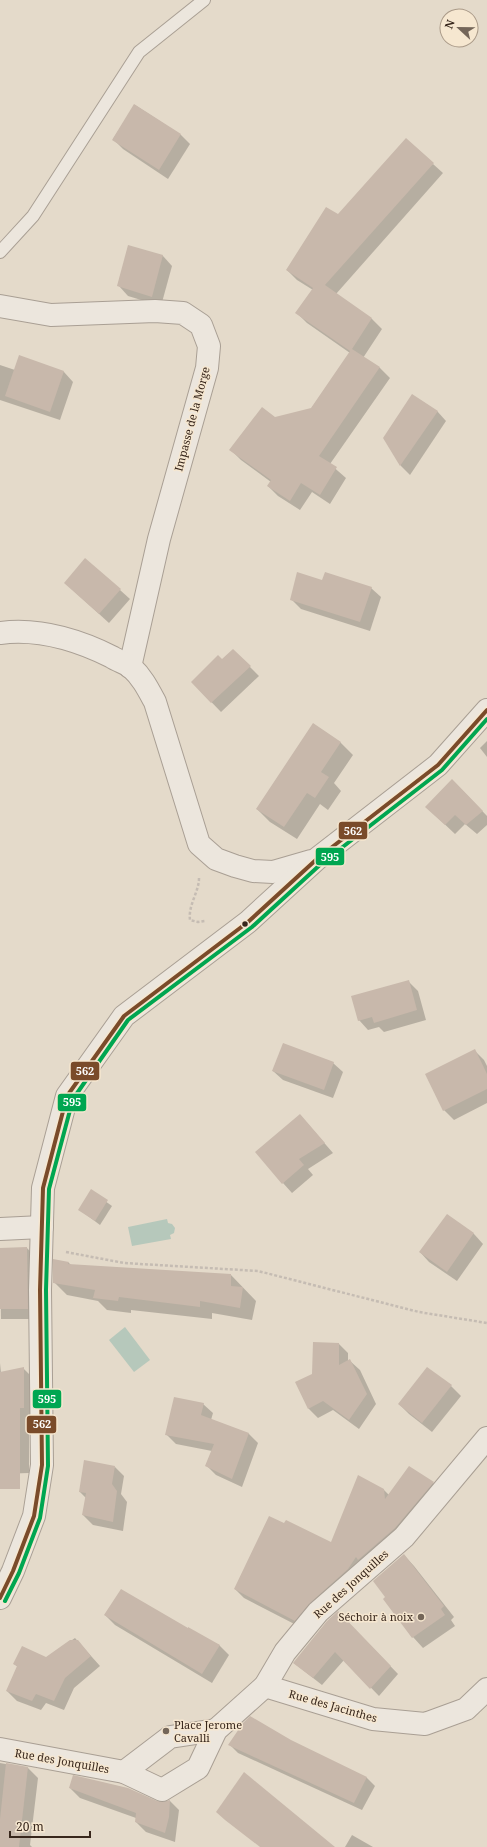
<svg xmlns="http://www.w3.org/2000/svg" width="487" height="1847" font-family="'Noto Serif',serif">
	<rect width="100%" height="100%" fill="#e4daca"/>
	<g fill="#b6c8bb">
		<polygon points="167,1219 168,1223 172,1224 175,1228 174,1233 170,1235 171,1239 132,1246 128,1227"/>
		<polygon points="125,1327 150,1360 134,1372 109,1340"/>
	</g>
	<g fill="#0003">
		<polygon points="135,105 181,135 190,144 168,179 123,149 113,139"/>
		<polygon points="433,164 443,173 336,294 372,319 382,329 363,358 380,368 390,378 330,464 346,478 330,504 312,492 300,510 278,496 268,486 271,482 241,460 231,450 275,418 311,409 350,353 307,323 297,313 313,290 297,280 287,270 338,215"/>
		<polygon points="129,247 163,256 172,266 161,306 128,296 119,286"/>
		<polygon points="20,357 64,372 73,382 60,420 0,400 0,365 15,370"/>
		<polygon points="437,411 446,421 410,475 401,466 384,438"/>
		<polygon points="323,581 371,588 381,597 370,631 301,609 291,599"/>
		<polygon points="120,590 130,599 109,623 75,592"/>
		<polygon points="233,650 259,676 221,712 192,682 223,661"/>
		<polygon points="487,741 487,757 480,748"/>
		<polygon points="340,742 353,755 334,783 341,791 328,810 320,804 297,839 270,822 257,809"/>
		<polygon points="462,790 487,816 487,825 477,834 465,824 455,834 436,816"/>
		<polygon points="408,981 418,991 426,1020 384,1032 379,1027 368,1030 359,1020"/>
		<polygon points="474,1050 484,1060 487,1066 487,1103 454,1120 444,1110"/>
		<polygon points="333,1063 343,1072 333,1098 283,1080 273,1071"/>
		<polygon points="300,1115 333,1153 308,1169 313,1175 292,1193 283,1183"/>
		<polygon points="91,1191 112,1206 100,1225 80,1210"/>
		<polygon points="448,1216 474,1234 483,1244 457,1281 429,1262 420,1252"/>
		<polygon points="27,1248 36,1258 37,1319 1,1319 0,1249"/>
		<polygon points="54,1261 69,1263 71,1265 231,1275 256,1301 252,1320 212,1313 212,1319 131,1310 131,1313 107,1310 98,1301 67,1295 54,1282"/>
		<polygon points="339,1344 348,1353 348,1361 350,1361 360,1370 376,1404 359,1429 333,1410 318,1418 309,1409 296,1382 313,1375"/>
		<polygon points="0,1363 1,1373 23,1368 32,1377 33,1416 29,1417 29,1473 0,1474"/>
		<polygon points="427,1369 451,1386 461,1396 432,1432 409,1414 399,1404"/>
		<polygon points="203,1404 213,1413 211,1420 249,1434 258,1443 242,1487 216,1475 206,1465 212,1451 176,1444 166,1434"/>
		<polygon points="115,1467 124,1476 121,1494 127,1502 123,1531 93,1525 83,1515 86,1498 80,1492"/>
		<polygon points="433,1483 442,1492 304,1629 244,1598 235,1589 331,1543 383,1489 389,1495"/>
		<polygon points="404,1555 414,1566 454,1617 451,1620 455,1626 423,1648 413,1637"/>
		<polygon points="338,1612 398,1674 379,1696 344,1660 322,1685 294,1663"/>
		<polygon points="105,1615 188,1630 219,1645 229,1655 212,1683 115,1625"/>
		<polygon points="75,1638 100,1666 74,1688 64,1710 46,1703 41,1710 17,1701 7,1691 18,1667 14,1664 46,1658"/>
		<polygon points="290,1741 367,1778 375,1786 362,1810 238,1753 230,1745"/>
		<polygon points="0,1763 28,1768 38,1778 30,1845 32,1847 0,1847"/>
		<polygon points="70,1788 163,1803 170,1801 179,1810 175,1842 146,1832 136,1822 136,1818 80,1798"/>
		<polygon points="352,1835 373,1847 345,1847"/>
	</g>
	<g fill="#c8b8ab">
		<polygon points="134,104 181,134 159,170 112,140"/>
		<polygon points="406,138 434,163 325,285 372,318 352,349 380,367 319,456 337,467 320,495 301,483 290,501 267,486 271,480 229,450 262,407 275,417 311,408 350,351 295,313 313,288 286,270 326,207 338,214"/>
		<polygon points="128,245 163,255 152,297 117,286"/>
		<polygon points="19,355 64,371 50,412 5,396"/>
		<polygon points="412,394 438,411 400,466 383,438"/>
		<polygon points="85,558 121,589 99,614 64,583"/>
		<polygon points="297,572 322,580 325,572 372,587 360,622 290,600"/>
		<polygon points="233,649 251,666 211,703 191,682 218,655 222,659"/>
		<polygon points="313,723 341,742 321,772 329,777 315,798 307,793 284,827 256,809"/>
		<polygon points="452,779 483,811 466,825 455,815 445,825 425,807"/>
		<polygon points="409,980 417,1010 374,1023 372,1017 358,1021 351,996"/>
		<polygon points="283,1043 334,1062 324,1090 272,1071"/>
		<polygon points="475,1049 487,1074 487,1089 443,1111 425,1074"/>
		<polygon points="300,1114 325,1143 299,1159 304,1165 282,1184 255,1152"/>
		<polygon points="91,1189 108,1200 95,1221 78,1210"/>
		<polygon points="447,1214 474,1233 447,1272 419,1252"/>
		<polygon points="27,1247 28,1309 0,1309 0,1248"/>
		<polygon points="53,1259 69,1262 68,1264 231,1274 231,1286 243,1287 240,1308 200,1301 200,1307 119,1297 118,1301 93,1298 95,1290 53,1283"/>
		<polygon points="313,1342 339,1343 339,1365 350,1359 367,1394 349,1420 323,1401 308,1409 295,1382 312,1374"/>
		<polygon points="24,1367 24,1408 20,1408 20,1489 0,1489 0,1372"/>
		<polygon points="427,1367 452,1385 422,1423 398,1404"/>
		<polygon points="174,1397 204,1403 201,1415 249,1433 232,1479 205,1466 214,1444 165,1435"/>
		<polygon points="84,1460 115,1466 112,1484 117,1491 113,1522 82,1515 86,1493 79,1492"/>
		<polygon points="409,1466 434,1482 395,1528 358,1560 356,1557 348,1569 310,1603 295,1621 234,1589 269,1516 284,1523 286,1520 331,1542 358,1475 384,1489 385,1499"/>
		<polygon points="404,1554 444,1606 441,1609 445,1615 412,1638 383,1599 385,1597 373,1581"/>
		<polygon points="121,1589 188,1628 188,1627 220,1645 202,1674 104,1615"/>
		<polygon points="338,1611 391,1666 370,1689 335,1652 313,1678 293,1663 327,1621"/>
		<polygon points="70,1640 78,1640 91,1656 65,1678 54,1701 36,1694 32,1701 6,1691 17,1666 13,1664 22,1646 46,1657"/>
		<polygon points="250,1716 291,1740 367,1777 354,1803 228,1745 243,1723"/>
		<polygon points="6,1763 28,1767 19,1847 0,1847 0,1819"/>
		<polygon points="244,1772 335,1847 260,1847 225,1820 216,1812"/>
		<polygon points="73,1775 128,1788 157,1801 163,1802 170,1800 169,1817 165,1833 135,1822 136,1813 69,1788"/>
	</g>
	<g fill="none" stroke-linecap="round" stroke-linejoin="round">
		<defs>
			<polyline id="lane" points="0,252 33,216 139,52 204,0"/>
			<g id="street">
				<polyline points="0,306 51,315 155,311 183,313 201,325 209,346 207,368 159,539 130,667"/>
				<path d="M 0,633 C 38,628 78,640 112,657 C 118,661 126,663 131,667 C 142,677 148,689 155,702 L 199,844 L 216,859 L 235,866 L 253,871 L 273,872 L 311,861"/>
				<polyline points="0,1229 42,1227"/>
				<polyline points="0,1598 13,1571 34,1516 42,1465 40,1290 43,1188 67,1096 124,1016 248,922 318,858 438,765 487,710"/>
				<polyline points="265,1686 373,1719 425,1724 466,1709 487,1689"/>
				<polyline points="0,1749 124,1772 162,1790 198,1768 216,1730 265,1686 285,1652 318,1612 404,1537 487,1438"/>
				<polyline points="124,1772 170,1737 216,1730"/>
			</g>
		</defs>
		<use href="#lane" stroke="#a99f94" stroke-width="14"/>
		<use href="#street" stroke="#a99f94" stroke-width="24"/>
		<g stroke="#c5bcb3" stroke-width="2.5" stroke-dasharray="3 2" stroke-linecap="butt">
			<path d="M 199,878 C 199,892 188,905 190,920 L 198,922 L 205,921"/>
			<polyline points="66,1252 124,1263 258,1271 419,1312 487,1323"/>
		</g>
		<use href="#lane" stroke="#ece6dd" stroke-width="12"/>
		<use href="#street" stroke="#ece6dd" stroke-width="22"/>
		<defs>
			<polyline id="bus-1" points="0,1598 13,1571 34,1516 42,1465 40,1290 43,1188 67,1096 124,1016 248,922 318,858 438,765 487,710"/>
			<polyline id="bus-2" points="5,1601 19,1573 40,1518 48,1466 46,1290 49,1189 73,1099 128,1020 252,927 322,863 442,770 487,719"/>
		</defs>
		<use href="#bus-1" stroke="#f6e7d0" stroke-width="7"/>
		<use href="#bus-2" stroke="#f6e7d0" stroke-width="7"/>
		<use href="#bus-1" stroke="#7a4b2a" stroke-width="4"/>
		<use href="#bus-2" stroke="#00a651" stroke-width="4"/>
	</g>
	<circle fill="#38271c" stroke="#f6e7d0" stroke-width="1.5" cx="245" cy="924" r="3.5"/>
	<g fill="#746659" stroke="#f6e7d0" stroke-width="1.5">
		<circle cx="421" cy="1617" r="4"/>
		<circle cx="166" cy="1731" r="4"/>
	</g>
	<g text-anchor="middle" stroke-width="3" stroke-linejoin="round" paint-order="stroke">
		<g font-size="11" fill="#38271c" stroke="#f6e7d0">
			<text transform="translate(192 419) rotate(-75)" y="4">Impasse de la Morge</text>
			<text transform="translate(351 1584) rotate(-42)" y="4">Rue des Jonquilles</text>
			<text transform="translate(333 1706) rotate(16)" y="4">Rue des Jacinthes</text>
			<text transform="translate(62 1761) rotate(10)" y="4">Rue des Jonquilles</text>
		</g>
		<g font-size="11" fill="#38271c" stroke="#f6e7d0" text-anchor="end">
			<text x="413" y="1621">Séchoir à noix</text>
			<text x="174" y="1729" text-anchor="start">Place Jerome<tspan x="174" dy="13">Cavalli</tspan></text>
		</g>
	</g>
	<g stroke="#f6e7d0" stroke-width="1.5">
		<rect x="338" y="821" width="30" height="19" rx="4" fill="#7a4b2a"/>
		<rect x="315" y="847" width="30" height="19" rx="4" fill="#00a651"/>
		<rect x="70" y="1061" width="30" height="20" rx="4" fill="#7a4b2a"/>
		<rect x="57" y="1093" width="30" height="19" rx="4" fill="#00a651"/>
		<rect x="32" y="1389" width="30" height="20" rx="4" fill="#00a651"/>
		<rect x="26" y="1415" width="31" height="19" rx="4" fill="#7a4b2a"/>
	</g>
	<g font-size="11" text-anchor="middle" font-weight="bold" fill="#fff">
		<text x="353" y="835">562</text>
		<text x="330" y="861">595</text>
		<text x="85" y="1075">562</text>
		<text x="72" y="1106">595</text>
		<text x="47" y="1403">595</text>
		<text x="42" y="1428">562</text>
	</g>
	<g transform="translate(459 28) rotate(292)"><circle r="19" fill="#f6e7d0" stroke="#aa9a88"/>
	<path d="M0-3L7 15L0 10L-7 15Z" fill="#746659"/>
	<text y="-6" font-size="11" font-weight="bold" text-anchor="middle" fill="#38271c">N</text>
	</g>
	<path d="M10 1831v6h80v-6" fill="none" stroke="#38271c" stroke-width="2"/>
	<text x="16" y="1831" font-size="12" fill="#38271c" stroke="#f6e7d0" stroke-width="3" paint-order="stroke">20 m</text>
</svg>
